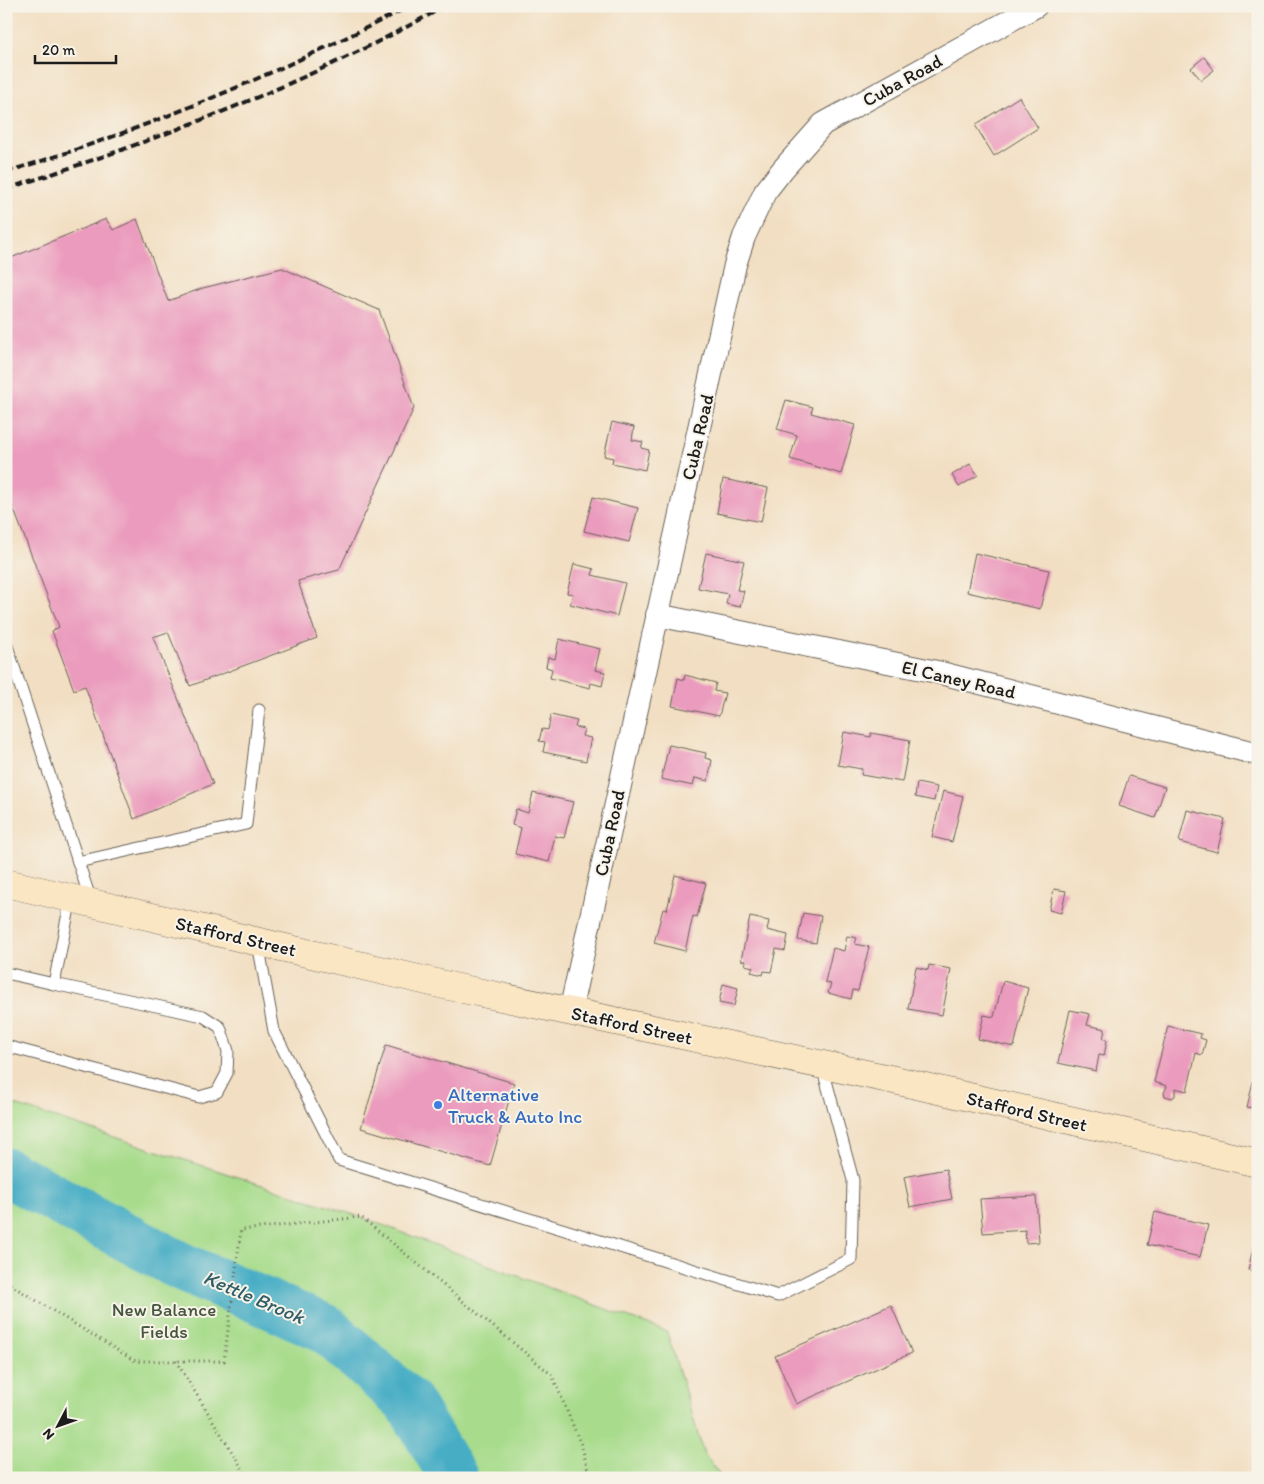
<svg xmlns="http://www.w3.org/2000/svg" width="1264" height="1484" font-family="Itim,sans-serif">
	<rect width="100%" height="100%" fill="#f7f3e8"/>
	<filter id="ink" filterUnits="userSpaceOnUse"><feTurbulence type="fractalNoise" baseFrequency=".02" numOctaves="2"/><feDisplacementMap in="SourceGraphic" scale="10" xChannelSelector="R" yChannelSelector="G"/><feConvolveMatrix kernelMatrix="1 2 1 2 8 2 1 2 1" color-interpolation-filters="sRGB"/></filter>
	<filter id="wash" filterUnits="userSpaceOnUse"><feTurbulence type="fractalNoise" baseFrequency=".0096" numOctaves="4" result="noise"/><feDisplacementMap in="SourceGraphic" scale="20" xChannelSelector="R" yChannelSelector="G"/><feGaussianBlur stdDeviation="1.12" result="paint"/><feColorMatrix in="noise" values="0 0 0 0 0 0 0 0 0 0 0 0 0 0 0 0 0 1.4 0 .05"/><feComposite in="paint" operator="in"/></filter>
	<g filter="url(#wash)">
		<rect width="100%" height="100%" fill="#f2dfc3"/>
		<polygon fill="#a8dc8c" stroke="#627c54" points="6,1102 361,1217 667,1332 704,1454 722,1478 6,1478"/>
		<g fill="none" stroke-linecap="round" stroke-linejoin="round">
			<polyline stroke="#46adc5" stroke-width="49" points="6,1172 180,1266 325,1328 409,1403 454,1478"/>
		</g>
		<g id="blocks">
			<g fill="#eb9bbd">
				<polygon points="1204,57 1214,70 1201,80 1191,68"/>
				<polygon points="1019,97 1038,128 994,156 975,125"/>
				<polygon points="106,219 113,230 137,219 168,301 203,288 282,268 379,310 414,408 339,570 298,581 317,638 190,686 168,632 153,637 213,784 134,819 85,686 74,690 52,631 59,627 6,489 6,260"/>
				<polygon points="786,400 813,407 811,413 855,425 841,474 790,459 797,435 777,429"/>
				<polygon points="612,422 634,427 632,440 643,442 641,448 649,450 645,470 612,463 613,458 604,456"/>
				<polygon points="970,464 978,475 959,487 952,475"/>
				<polygon points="723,479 768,488 761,522 717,513"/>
				<polygon points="593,497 638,508 629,542 584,531"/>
				<polygon points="706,553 744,561 737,590 744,591 740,607 726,604 728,594 698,588"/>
				<polygon points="975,553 1049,570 1040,609 967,592"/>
				<polygon points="574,564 594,569 592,575 625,583 617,616 570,604 573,594 567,593"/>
				<polygon points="559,639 600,649 595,670 605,672 602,686 591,683 590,688 550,678 552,669 546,667 548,657 555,659"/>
				<polygon points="685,675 716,683 714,691 725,693 719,716 672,706 678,678 684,680"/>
				<polygon points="551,715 577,721 575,727 584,729 582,736 591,738 586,761 543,752 545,742 539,741 542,729 548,730"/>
				<polygon points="844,732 871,737 871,733 910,740 902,782 861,775 862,769 838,765"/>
				<polygon points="669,745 706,753 705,758 712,760 708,781 695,778 693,786 661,779"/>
				<polygon points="1129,776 1165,787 1155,818 1119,806"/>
				<polygon points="917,783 937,787 934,801 915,797"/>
				<polygon points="943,791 963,796 952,842 932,837"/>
				<polygon points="533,793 573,802 564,838 555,836 549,862 515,854 521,828 512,825 516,809 528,813"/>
				<polygon points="1187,810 1225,819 1217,852 1179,842"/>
				<polygon points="675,875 706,883 697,917 693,916 685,951 654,943 663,909 667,910"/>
				<polygon points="1054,889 1066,891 1061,913 1049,910"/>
				<polygon points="803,913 821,916 816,943 798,940"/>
				<polygon points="750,917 769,921 767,930 788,935 785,951 776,949 771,972 764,971 763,975 751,972 753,967 745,965 746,961 741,960"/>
				<polygon points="847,936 857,938 855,944 869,947 858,991 853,990 851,999 828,993 831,984 825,982 833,948 844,951"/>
				<polygon points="929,965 951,969 942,1015 908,1009 916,967 928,970"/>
				<polygon points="1003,981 1028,988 1014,1047 978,1039 984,1015 994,1017"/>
				<polygon points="723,984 738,988 734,1006 719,1003"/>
				<polygon points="1070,1010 1090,1014 1087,1025 1105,1029 1103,1039 1107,1040 1104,1056 1099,1055 1096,1071 1058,1063"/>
				<polygon points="1168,1026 1201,1034 1200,1038 1206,1040 1202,1055 1196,1053 1187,1091 1175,1088 1175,1096 1172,1098 1165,1096 1164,1093 1167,1086 1154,1082"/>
				<polygon points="386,1045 514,1083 490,1166 361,1128"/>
				<polygon points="1257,1065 1258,1066 1258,1109 1247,1107"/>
				<polygon points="946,1169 952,1199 910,1207 904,1177"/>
				<polygon points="1036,1196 1039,1242 1026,1243 1025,1230 983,1233 980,1199"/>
				<polygon points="1155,1212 1208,1225 1200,1257 1147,1245"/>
				<polygon points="1256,1235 1258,1235 1258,1272 1248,1270"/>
				<polygon points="891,1305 912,1353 796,1404 775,1356"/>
			</g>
		</g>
	</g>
	<g filter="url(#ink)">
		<use href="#blocks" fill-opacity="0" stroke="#676056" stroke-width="1"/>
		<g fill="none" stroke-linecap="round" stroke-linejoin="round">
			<defs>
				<g id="service">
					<polyline points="6,643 91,901"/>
					<polyline points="78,862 246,824 259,710"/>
					<polyline points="258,943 274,1031 339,1160 778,1296 851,1259 853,1180 822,1066"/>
					<polyline points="6,973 54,984"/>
					<polyline points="6,1046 199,1097 217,1092 227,1073 228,1051 220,1027 203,1016 54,984 71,898"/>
				</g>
				<g id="minor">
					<polyline points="657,615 937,672 1258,754"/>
					<polyline points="570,1012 735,265 744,237 765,192 783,169 823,124 1036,6"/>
				</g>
				<polyline id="secondary" points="6,883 449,986 899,1081 1258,1163"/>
			</defs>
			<use href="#service" stroke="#676056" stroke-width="13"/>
			<use href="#minor" stroke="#676056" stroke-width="24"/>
			<use href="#secondary" stroke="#676056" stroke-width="29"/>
			<g stroke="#676056" stroke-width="3" stroke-dasharray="1 4" stroke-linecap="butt">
				<polyline points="6,1282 135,1361 224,1361 241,1230 361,1217 552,1375 582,1447 590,1478"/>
				<polyline points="176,1361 248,1478"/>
			</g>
			<use href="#service" stroke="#fff" stroke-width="11"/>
			<use href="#minor" stroke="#fff" stroke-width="22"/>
			<use href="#secondary" stroke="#fbe6c4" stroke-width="28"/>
			<g stroke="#1c1c1c" stroke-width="4" stroke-dasharray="8 4" stroke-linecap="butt">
				<path d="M 6,172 C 146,130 280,72 410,6"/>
				<path d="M 6,189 C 158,140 306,84 445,6"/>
			</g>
		</g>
	</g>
	<circle fill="#3f7fe0" stroke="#f7f3e8" stroke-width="2" cx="438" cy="1105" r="5"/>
	<g text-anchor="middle" stroke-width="4" stroke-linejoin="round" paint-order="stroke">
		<g font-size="19" fill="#1c1c1c" stroke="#f7f3e8">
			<text transform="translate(902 80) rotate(-29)" y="7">Cuba Road</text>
			<text transform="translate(697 437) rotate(-77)" y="7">Cuba Road</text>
			<text transform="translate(959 679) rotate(13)" y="7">El Caney Road</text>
			<text transform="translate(609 833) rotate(-78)" y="7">Cuba Road</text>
			<text transform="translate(236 936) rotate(13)" y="7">Stafford Street</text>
			<text transform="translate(632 1025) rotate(12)" y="7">Stafford Street</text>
			<text transform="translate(1027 1111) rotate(13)" y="7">Stafford Street</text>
		</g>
		<g font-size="19" fill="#366cbe" stroke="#f7f3e8" text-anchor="start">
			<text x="448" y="1101">Alternative<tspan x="448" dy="22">Truck &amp; Auto Inc</tspan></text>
		</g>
		<g font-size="19" fill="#46563e" stroke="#f7f3e8">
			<text x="164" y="1316">New Balance<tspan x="164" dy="22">Fields</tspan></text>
		</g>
		<g font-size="20" font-style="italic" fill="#2f5d68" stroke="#f7f3e8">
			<text transform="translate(254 1297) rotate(23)" y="7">Kettle Brook</text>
		</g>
	</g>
	<rect width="1264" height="1484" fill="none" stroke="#f7f3e8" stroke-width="25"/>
	<g transform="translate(58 1426) rotate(229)" stroke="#f7f3e8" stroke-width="4" paint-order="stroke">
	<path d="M0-4L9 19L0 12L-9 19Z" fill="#1c1c1c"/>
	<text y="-8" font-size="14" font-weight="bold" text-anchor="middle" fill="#1c1c1c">N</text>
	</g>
	<path d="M35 55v8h81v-8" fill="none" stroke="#1c1c1c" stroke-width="2.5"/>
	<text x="42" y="55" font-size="15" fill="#1c1c1c" stroke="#f7f3e8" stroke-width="4" paint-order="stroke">20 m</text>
</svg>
